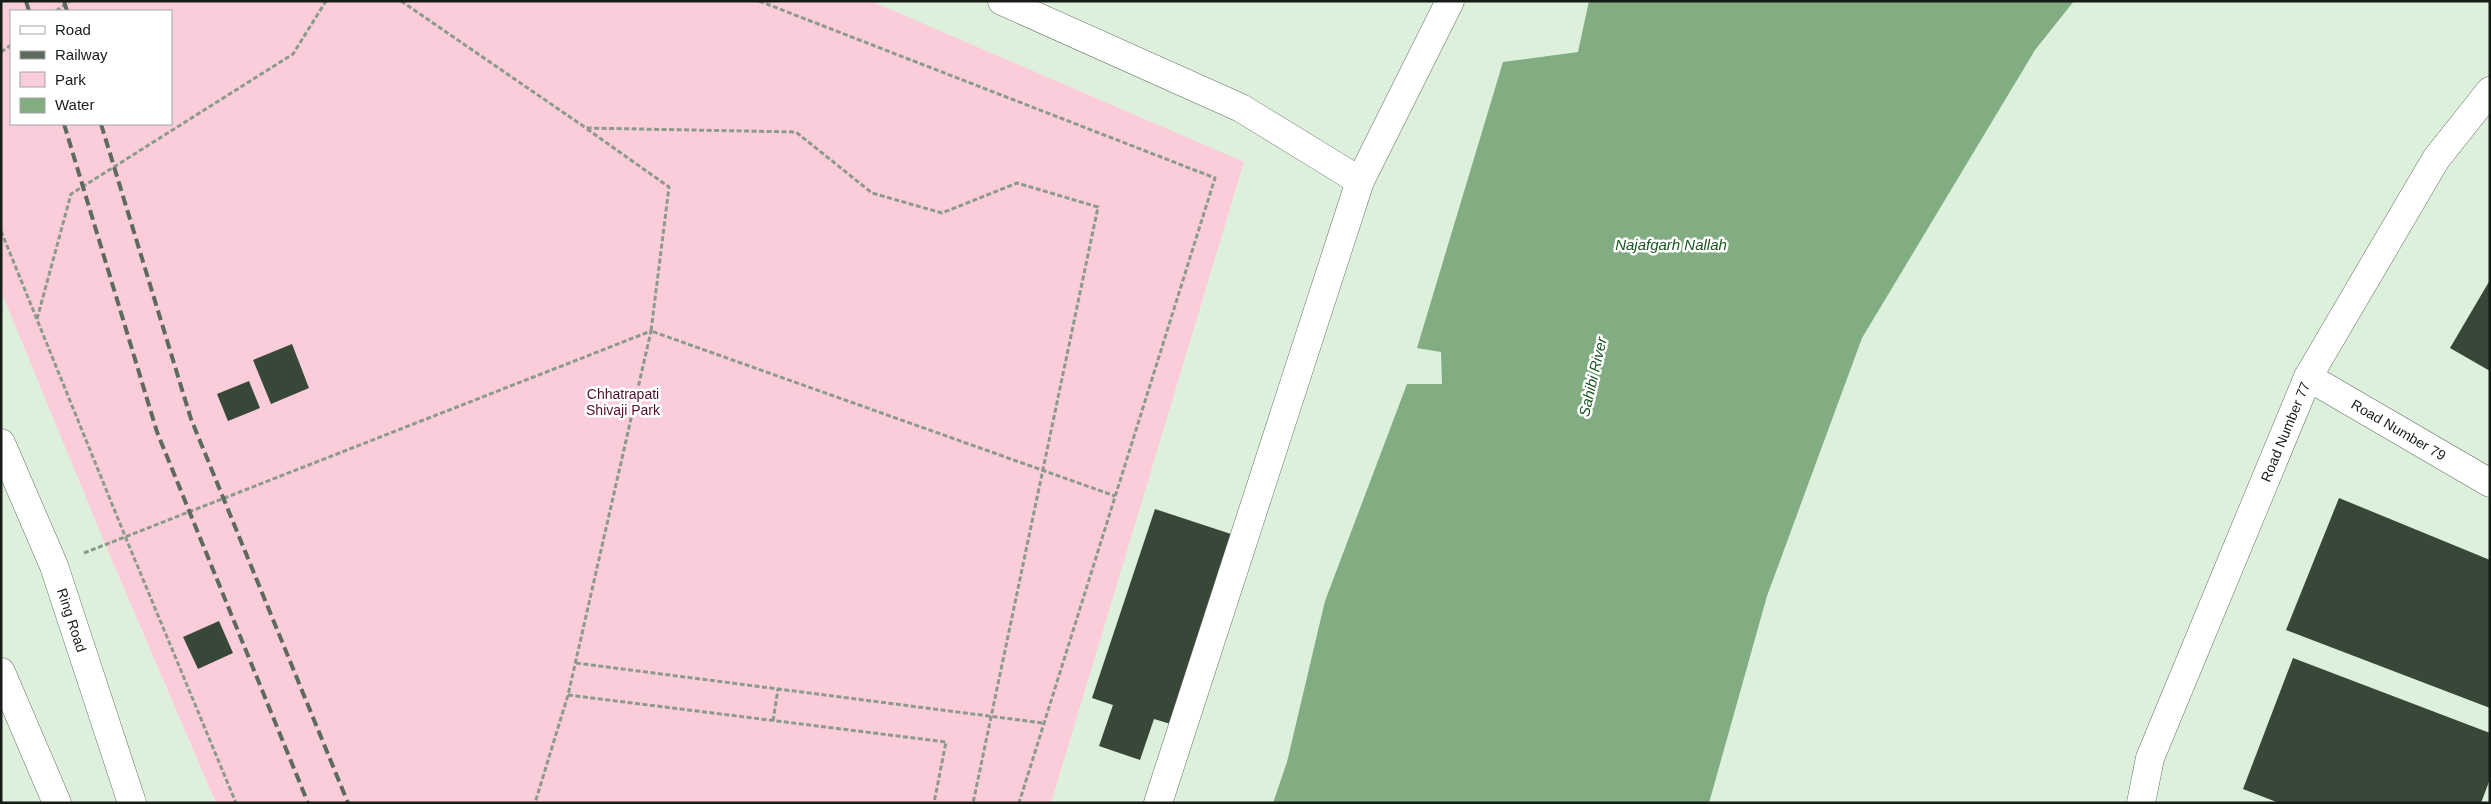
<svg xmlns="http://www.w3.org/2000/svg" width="2491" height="804" font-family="Arial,sans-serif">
	<rect width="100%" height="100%" fill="#dcf0db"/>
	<path fill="#fbcdda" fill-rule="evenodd" d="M 1,1 L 871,1 L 1244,162 L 1051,803 L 216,803 L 105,544 L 1,291 ZM 11,11 L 171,11 L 171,124 L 11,124 Z"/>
	<polygon fill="#82ac82" points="1589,1 2074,1 2035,50 1862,338 1767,596 1709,803 1273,803 1287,762 1325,601 1407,384 1442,384 1441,352 1417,348 1503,62 1578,52"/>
	<g fill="#384838">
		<polygon points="2490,280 2490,371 2450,348"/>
		<polygon points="292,344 309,388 271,404 253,360"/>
		<polygon points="249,381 260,408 228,421 217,394"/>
		<polygon points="2339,498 2490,560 2490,708 2286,630"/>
		<polygon points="1155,509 1237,536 1174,725 1154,719 1140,760 1099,746 1113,705 1092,698"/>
		<polygon points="219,621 233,653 198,669 183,637"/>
		<polygon points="2293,658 2490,733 2490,779 2481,803 2279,803 2243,789"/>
	</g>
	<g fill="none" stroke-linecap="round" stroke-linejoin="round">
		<defs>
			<g id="minor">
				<polyline points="1002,1 1241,108 1360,181"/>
				<path id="s1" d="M 2308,377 L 2490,483"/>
				<polyline points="1158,803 1360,181 1450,1"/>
				<path id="s2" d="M 2141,803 L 2150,758 L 2308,377 L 2436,159 L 2490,91"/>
			</g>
			<g id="major">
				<path id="s3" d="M 1,443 L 54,566 L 132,803"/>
				<polyline points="1,672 57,803"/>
			</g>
		</defs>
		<use href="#minor" stroke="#637463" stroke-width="29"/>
		<use href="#major" stroke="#637463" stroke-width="29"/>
		<g stroke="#8c9a8b" stroke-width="3" stroke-dasharray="5 2.5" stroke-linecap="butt">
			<polyline points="401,1 586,128 796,132 872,193 942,213 1017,183 1098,207 973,803"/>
			<polyline points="759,1 1215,178 1019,803"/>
			<polyline points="56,11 70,1"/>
			<polyline points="1,52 11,45"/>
			<polyline points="587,129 669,187 651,331 1115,496"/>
			<polyline points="1,231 125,536 236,803"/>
			<polyline points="37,319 71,194 293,54 326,1"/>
			<polyline points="84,553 651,331 568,695 535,803"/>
			<polyline points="576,663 1043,723"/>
			<polyline points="568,695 946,742 934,803"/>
			<polyline points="773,721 778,689"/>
		</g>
		<use href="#minor" stroke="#fff" stroke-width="28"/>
		<use href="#major" stroke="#fff" stroke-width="28"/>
		<g stroke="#5e6a5d" stroke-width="4" stroke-dasharray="10 5" stroke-linecap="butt">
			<polyline points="26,1 29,11"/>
			<polyline points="64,1 67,11"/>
			<polyline points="64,124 157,432 308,803"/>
			<polyline points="101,124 191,419 348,803"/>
		</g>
	</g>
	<g text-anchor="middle" stroke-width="5" stroke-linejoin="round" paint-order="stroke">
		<g font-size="14" fill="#550f2d" stroke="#fff">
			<text x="623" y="399">Chhatrapati<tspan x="623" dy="16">Shivaji Park</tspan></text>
		</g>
		<g font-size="14" fill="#161d16" stroke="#fff">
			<text dy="5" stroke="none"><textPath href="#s1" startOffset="105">Road Number 79</textPath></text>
			<text dy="5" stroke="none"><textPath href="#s2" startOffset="399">Road Number 77</textPath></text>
			<text dy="5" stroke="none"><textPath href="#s3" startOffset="191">Ring Road</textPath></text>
		</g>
		<g font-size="15" font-style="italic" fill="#19541f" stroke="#fff">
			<text x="1671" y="250">Najafgarh Nallah</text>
			<text transform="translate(1593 377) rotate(-77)" y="5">Sahibi River</text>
		</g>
	</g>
	<rect width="2491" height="804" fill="none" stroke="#161d16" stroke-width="5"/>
	<rect x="10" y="10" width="162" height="115" fill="#ffffff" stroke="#a2a5a2"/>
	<rect x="20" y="26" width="25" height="8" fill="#ffffff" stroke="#a2a5a2"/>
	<text x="55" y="35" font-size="15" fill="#161d16">Road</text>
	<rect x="20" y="51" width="25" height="8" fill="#5e6a5d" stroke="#a2a5a2"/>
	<text x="55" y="60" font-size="15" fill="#161d16">Railway</text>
	<rect x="20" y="72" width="25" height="15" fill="#fbcdda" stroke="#a2a5a2"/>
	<text x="55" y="85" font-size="15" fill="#161d16">Park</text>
	<rect x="20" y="98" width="25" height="15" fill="#82ac82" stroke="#a2a5a2"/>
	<text x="55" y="110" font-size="15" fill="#161d16">Water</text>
</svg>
